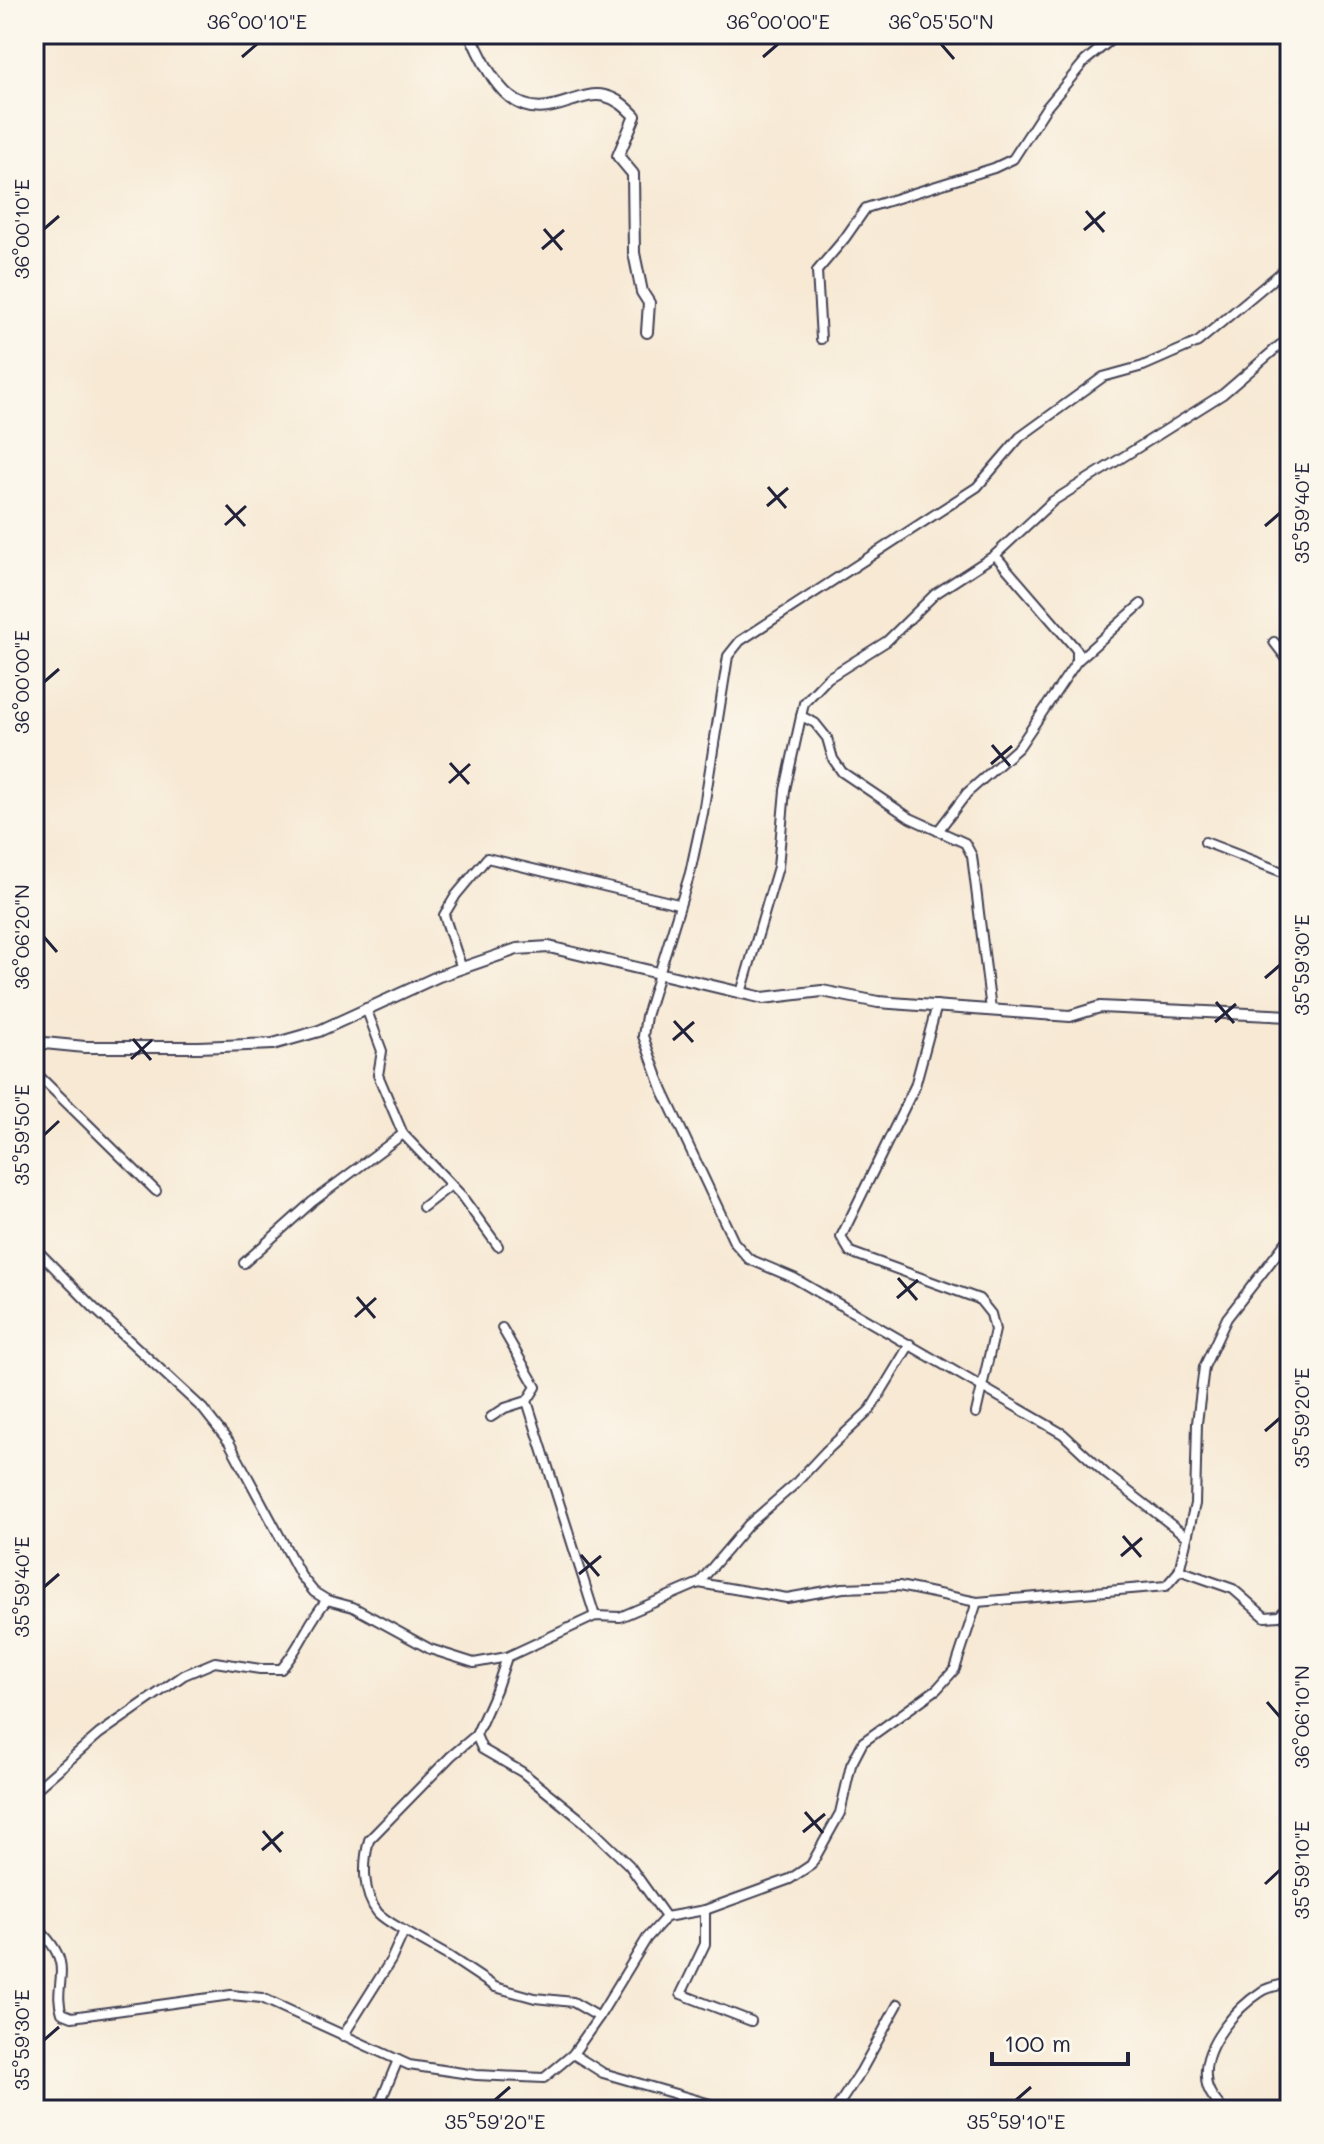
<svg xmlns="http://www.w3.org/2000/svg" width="1324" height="2144" font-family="Mali,sans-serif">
	<rect width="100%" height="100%" fill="#fbf7ec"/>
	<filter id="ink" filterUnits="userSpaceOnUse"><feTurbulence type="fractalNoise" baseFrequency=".0125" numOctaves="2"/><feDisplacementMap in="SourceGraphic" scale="16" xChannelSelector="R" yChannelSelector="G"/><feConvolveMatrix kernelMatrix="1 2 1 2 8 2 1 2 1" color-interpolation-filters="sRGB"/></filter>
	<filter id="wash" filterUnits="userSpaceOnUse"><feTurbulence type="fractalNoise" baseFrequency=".006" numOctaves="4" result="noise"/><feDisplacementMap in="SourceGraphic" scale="32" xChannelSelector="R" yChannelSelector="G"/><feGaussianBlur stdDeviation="1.8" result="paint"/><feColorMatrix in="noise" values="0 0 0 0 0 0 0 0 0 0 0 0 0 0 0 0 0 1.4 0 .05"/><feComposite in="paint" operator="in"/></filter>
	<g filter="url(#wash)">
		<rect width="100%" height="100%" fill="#f7e9d4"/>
	</g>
	<g filter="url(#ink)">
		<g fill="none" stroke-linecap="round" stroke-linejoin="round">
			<defs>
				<g id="minor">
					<polyline points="821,339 817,271 845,238 866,208 994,168 1013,159 1046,108 1085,61 1118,34"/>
					<polyline points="1274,642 1290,663"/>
					<polyline points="1077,661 1141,604"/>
					<polyline points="801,716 815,723 827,738 833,759 842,772 910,818 965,843 972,856 991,1010"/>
					<polyline points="938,831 967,793 1019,747 1077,661 1077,650 995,555"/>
					<polyline points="1205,842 1290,875"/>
					<polyline points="462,969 444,915 456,895 487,858 678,904"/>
					<polyline points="741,993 778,867 785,790 804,703 828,678 887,641 935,594 995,555 1053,501 1223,394 1280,345 1290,341"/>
					<polyline points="937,1005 915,1086 841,1237 850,1252 979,1299 991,1314 995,1330 976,1413"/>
					<polyline points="366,1008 382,1051 378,1075 403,1134 460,1194 498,1246"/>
					<polyline points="34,1071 156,1191"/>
					<polyline points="423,1207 451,1185"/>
					<polyline points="34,1247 94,1308 203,1409 229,1442 301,1576 314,1592 327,1600 353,1607 430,1649 474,1663 507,1657 595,1616 620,1617 699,1583 787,1598 843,1588 899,1586 977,1602 1166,1586 1179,1571 1195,1504 1197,1423 1204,1367 1227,1318 1290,1237"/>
					<polyline points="244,1263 312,1202 403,1134"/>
					<polyline points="502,1328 536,1387 527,1401 595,1616"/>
					<polyline points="491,1417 505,1408 527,1401"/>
					<polyline points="1187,1537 1106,1474 1063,1434 794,1278 749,1259 734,1242 663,1091 643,1036 646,1016 690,873 703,813 728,656 740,641 977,487 1020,437 1103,377 1143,366 1198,342 1290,265"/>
					<polyline points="1179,1570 1233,1589 1265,1617 1279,1616 1290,1605"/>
					<polyline points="699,1583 748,1525 794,1485 825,1452 870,1410 910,1344"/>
					<polyline points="507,1657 496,1690 476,1735 482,1749 522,1772 584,1822 629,1865 666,1917"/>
					<path d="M 34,1791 L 99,1734 L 184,1675 L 215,1662 L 260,1669 L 281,1669 C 300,1649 308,1621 327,1600"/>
					<polyline points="705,1910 705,1944 681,1994 751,2021"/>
					<path d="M 34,1925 C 44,1934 57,1948 60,1962 C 64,1978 55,1994 62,2013 L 72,2017 L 231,1995 L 262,1998 L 409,2065 L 476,2075 L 544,2078 L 573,2054 L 599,2017 L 647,1938 L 666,1917 L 705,1910 L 790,1879 L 811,1865 L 840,1813 L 851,1765 L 863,1742 L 937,1689 L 955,1669 L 977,1602"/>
					<path d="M 404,1931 C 396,1926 385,1920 378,1913 C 362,1893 363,1863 369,1840 L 451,1756 L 476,1735"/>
					<polyline points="343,2036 391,1960 404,1931 450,1957 495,1987 535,1998 573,2002 599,2017"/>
					<polyline points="573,2054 603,2073 731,2110"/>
					<polyline points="377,2110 398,2060"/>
					<polyline points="835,2110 861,2071 898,2004"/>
					<path d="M 1223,2110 C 1215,2100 1206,2091 1206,2077 C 1203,2046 1236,2008 1261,1992 C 1268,1987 1277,1986 1285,1984 L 1290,1987"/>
				</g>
				<g id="tertiary">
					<path d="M 470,34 C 480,55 491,81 510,97 C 545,125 576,89 605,96 C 618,99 626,107 635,116 L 618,156 L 633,174 L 634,253 L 642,292 L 649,303 L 647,332"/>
					<polyline points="34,1042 85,1047 199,1047 273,1044 319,1031 439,976 517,949 549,947 763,998 822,991 878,1002 1070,1016 1100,1007 1290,1016"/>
				</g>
			</defs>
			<use href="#minor" stroke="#424052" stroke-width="12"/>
			<use href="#tertiary" stroke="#424052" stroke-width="14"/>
			<use href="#minor" stroke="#fff" stroke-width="8"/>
			<use href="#tertiary" stroke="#fff" stroke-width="10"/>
		</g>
	</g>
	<path fill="none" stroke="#22223b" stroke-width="3" d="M 941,44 L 954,59M 242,57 L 257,44M 763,57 L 778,44M 1086,211 L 1104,232M 44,229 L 59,216M 544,229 L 562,250M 1084,230 L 1105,212M 542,249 L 564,230M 768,487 L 786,508M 226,505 L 245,526M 767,506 L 788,488M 225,525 L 246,506M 1265,526 L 1280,513M 44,682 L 59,669M 992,745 L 1010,766M 450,763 L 469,784M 991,764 L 1012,746M 449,783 L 470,764M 44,937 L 57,952M 1265,978 L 1280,965M 1216,1002 L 1234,1023M 674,1021 L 693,1042M 1215,1022 L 1236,1004M 133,1039 L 151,1060M 673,1040 L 694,1022M 131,1059 L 152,1040M 44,1135 L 59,1121M 898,1278 L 917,1300M 357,1297 L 375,1318M 897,1298 L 918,1280M 355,1317 L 376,1298M 1265,1431 L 1280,1418M 1123,1536 L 1141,1557M 581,1555 L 599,1576M 1121,1556 L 1142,1538M 579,1574 L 601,1556M 44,1587 L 59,1574M 1267,1702 L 1280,1717M 805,1812 L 823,1833M 263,1831 L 281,1852M 803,1832 L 825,1814M 262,1850 L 283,1832M 1265,1884 L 1280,1870M 44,2040 L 59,2027M 495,2100 L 510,2087M 1016,2100 L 1031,2087"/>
	<rect width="1324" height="2144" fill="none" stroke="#fbf7ec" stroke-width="88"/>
	<path d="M992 2052v12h136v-12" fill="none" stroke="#22223b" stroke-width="4"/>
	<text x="1004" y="2052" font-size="24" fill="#22223b" stroke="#fbf7ec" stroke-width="6" paint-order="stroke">100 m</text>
	<rect x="44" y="44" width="1236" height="2056" fill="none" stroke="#22223b" stroke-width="3"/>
	<g font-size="20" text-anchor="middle" fill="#22223b">
		<text x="257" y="29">36°00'10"E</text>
		<text x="778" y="29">36°00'00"E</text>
		<text x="941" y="29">36°05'50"N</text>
		<text transform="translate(22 229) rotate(-90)" y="7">36°00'10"E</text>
		<text transform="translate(1302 513) rotate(-90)" y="7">35°59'40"E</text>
		<text transform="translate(22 682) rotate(-90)" y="7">36°00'00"E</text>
		<text transform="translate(22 937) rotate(-90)" y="7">36°06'20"N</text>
		<text transform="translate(1302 965) rotate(-90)" y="7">35°59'30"E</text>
		<text transform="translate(22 1135) rotate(-90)" y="7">35°59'50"E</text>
		<text transform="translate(1302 1418) rotate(-90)" y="7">35°59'20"E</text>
		<text transform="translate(22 1587) rotate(-90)" y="7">35°59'40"E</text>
		<text transform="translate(1302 1717) rotate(-90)" y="7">36°06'10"N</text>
		<text transform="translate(1302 1870) rotate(-90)" y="7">35°59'10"E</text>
		<text transform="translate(22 2040) rotate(-90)" y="7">35°59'30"E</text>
		<text x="495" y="2129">35°59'20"E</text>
		<text x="1016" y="2129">35°59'10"E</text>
	</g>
</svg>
